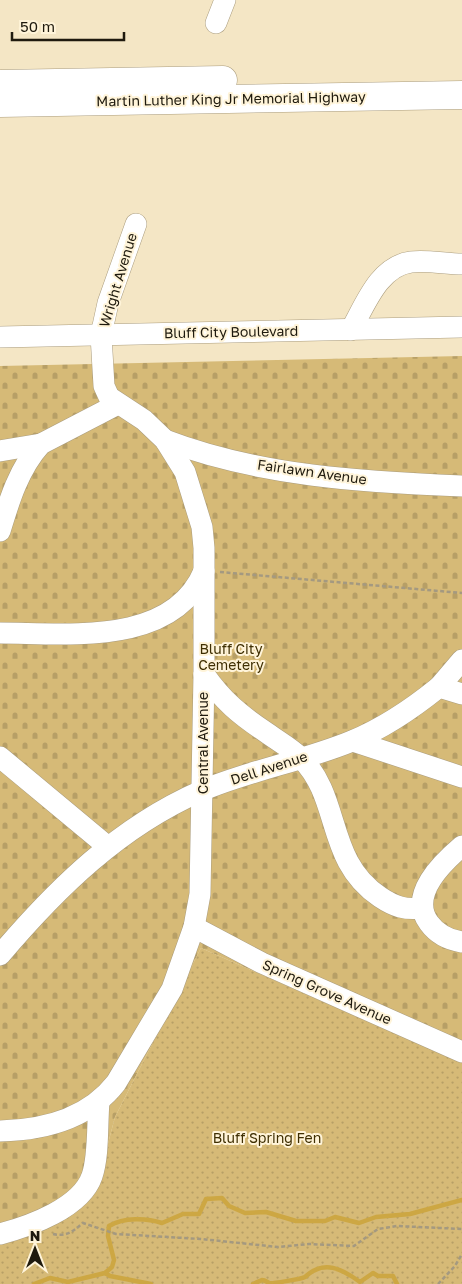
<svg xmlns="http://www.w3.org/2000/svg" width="462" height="1284" font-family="'Golos Text',sans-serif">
	<defs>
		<pattern id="cemetery-stones" width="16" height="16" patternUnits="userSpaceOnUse" patternTransform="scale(1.25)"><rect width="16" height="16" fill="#d6ba77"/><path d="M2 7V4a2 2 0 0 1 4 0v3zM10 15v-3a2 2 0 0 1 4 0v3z" fill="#b79f66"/></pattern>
		<pattern id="park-dots" width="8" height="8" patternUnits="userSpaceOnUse" patternTransform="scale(1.25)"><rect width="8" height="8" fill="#d6ba77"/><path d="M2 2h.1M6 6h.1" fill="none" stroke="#b79f66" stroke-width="1.8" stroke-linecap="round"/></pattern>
	</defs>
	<rect width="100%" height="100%" fill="#f4e6c5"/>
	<polygon fill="url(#cemetery-stones)" points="462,356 462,1063 201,948 115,1117 96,1189 0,1240 0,366"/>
	<polygon fill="url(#park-dots)" points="201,948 462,1063 462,1284 0,1284 0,1240 96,1189 115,1117"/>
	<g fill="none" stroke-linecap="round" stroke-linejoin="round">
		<g stroke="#cda743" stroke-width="4.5">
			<polyline points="105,1273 110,1276 151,1284"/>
			<path d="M 34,1284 L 50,1278 L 68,1282 L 105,1273 L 112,1267 L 114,1260 L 108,1236 L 109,1226 C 124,1217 147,1218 162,1223 L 183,1214 L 199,1214 L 206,1199 L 222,1198 L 229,1206 L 245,1213 L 266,1212 L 296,1221 L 325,1221 L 335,1217 L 359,1223 L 376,1217 L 410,1214 L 462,1200"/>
			<path d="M 253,1284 L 262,1280 C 265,1280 267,1282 269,1283 C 271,1284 301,1279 305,1277 C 324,1259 342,1269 360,1282 L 373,1273 L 378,1276 L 393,1276 L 397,1284"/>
		</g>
		<defs>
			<g id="minor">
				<polyline points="216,23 225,0"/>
				<path d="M 351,330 C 365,305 379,266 411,262 C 427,260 446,264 462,264"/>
				<polyline points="0,337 462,327"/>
				<path d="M 165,440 C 259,476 363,482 462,486"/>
				<polyline points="0,451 41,444"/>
				<path d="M 0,531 C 9,501 19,468 41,444 L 118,404"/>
				<path d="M 0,633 C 66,633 173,647 204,571"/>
				<path d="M 204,674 C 223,701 240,715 267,733 C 278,741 291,748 301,758 C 342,799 325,860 380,897 C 395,907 405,910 422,908"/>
				<polyline points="439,687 462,660"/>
				<polyline points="353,741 462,777"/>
				<polyline points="0,757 107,846"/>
				<path d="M 462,846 C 442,863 408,895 429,923 C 437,934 449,940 462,942"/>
				<polyline points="194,927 262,963 462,1052"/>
				<path d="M 0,955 C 57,888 119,827 201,791 C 250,770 304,761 352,741 C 384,728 413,708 439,687 L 462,694"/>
				<path d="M 0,1131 C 44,1130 88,1119 116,1083 L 172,989 L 194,927 L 200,894 L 204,674 L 204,548 L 202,527 L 185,472 L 165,440 L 144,420 L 109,397 L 104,386 L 101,335 L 108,303 L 136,224"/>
				<path d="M 0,1234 C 30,1226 81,1208 92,1176 C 99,1156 97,1124 99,1102"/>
			</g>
			<g id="highway">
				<polyline points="0,84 223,80"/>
				<polyline points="0,103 462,95"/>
			</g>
		</defs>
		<use href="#minor" stroke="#ab9d7e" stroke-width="22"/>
		<use href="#highway" stroke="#ab9d7e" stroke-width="29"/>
		<g stroke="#a49980" stroke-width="2.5" stroke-dasharray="4 2.5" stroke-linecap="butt">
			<polyline points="220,572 462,593"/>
			<path d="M 53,1234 C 67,1237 73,1231 83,1223 L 116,1234 L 201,1239 L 278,1247 L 309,1244 L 354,1246 L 378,1229 L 397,1226 L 462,1229"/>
			<polyline points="438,1284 455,1266 462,1254"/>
		</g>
		<use href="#minor" stroke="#fff" stroke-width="21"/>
		<use href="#highway" stroke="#fff" stroke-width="28"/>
	</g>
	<g text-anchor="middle" stroke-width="4" stroke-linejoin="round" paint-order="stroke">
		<g font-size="14" fill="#1f1a0e" stroke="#fff4d9">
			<text transform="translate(231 99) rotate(-1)" y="5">Martin Luther King Jr Memorial Highway</text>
			<text transform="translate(118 280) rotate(-73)" y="5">Wright Avenue</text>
			<text transform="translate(231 332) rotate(-1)" y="5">Bluff City Boulevard</text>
			<text transform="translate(312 472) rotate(8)" y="5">Fairlawn Avenue</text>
			<text transform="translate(203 743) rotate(-90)" y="5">Central Avenue</text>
			<text transform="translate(269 768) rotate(-18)" y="5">Dell Avenue</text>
			<text transform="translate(327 992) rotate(24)" y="5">Spring Grove Avenue</text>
		</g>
		<g font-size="14" fill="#3f2f03" stroke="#fff4d9">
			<text x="231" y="654">Bluff City<tspan x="231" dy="16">Cemetery</tspan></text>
			<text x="267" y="1143">Bluff Spring Fen</text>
		</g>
	</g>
	<g transform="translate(35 1249)" stroke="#fff4d9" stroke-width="4" paint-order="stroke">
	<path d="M0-4L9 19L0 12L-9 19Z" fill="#1f1a0e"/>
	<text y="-8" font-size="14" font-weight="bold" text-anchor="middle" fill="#1f1a0e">N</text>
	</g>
	<path d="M12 32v8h112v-8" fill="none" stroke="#1f1a0e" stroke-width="2.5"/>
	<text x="20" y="32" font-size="15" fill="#1f1a0e" stroke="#fff4d9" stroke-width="4" paint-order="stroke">50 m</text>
</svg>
